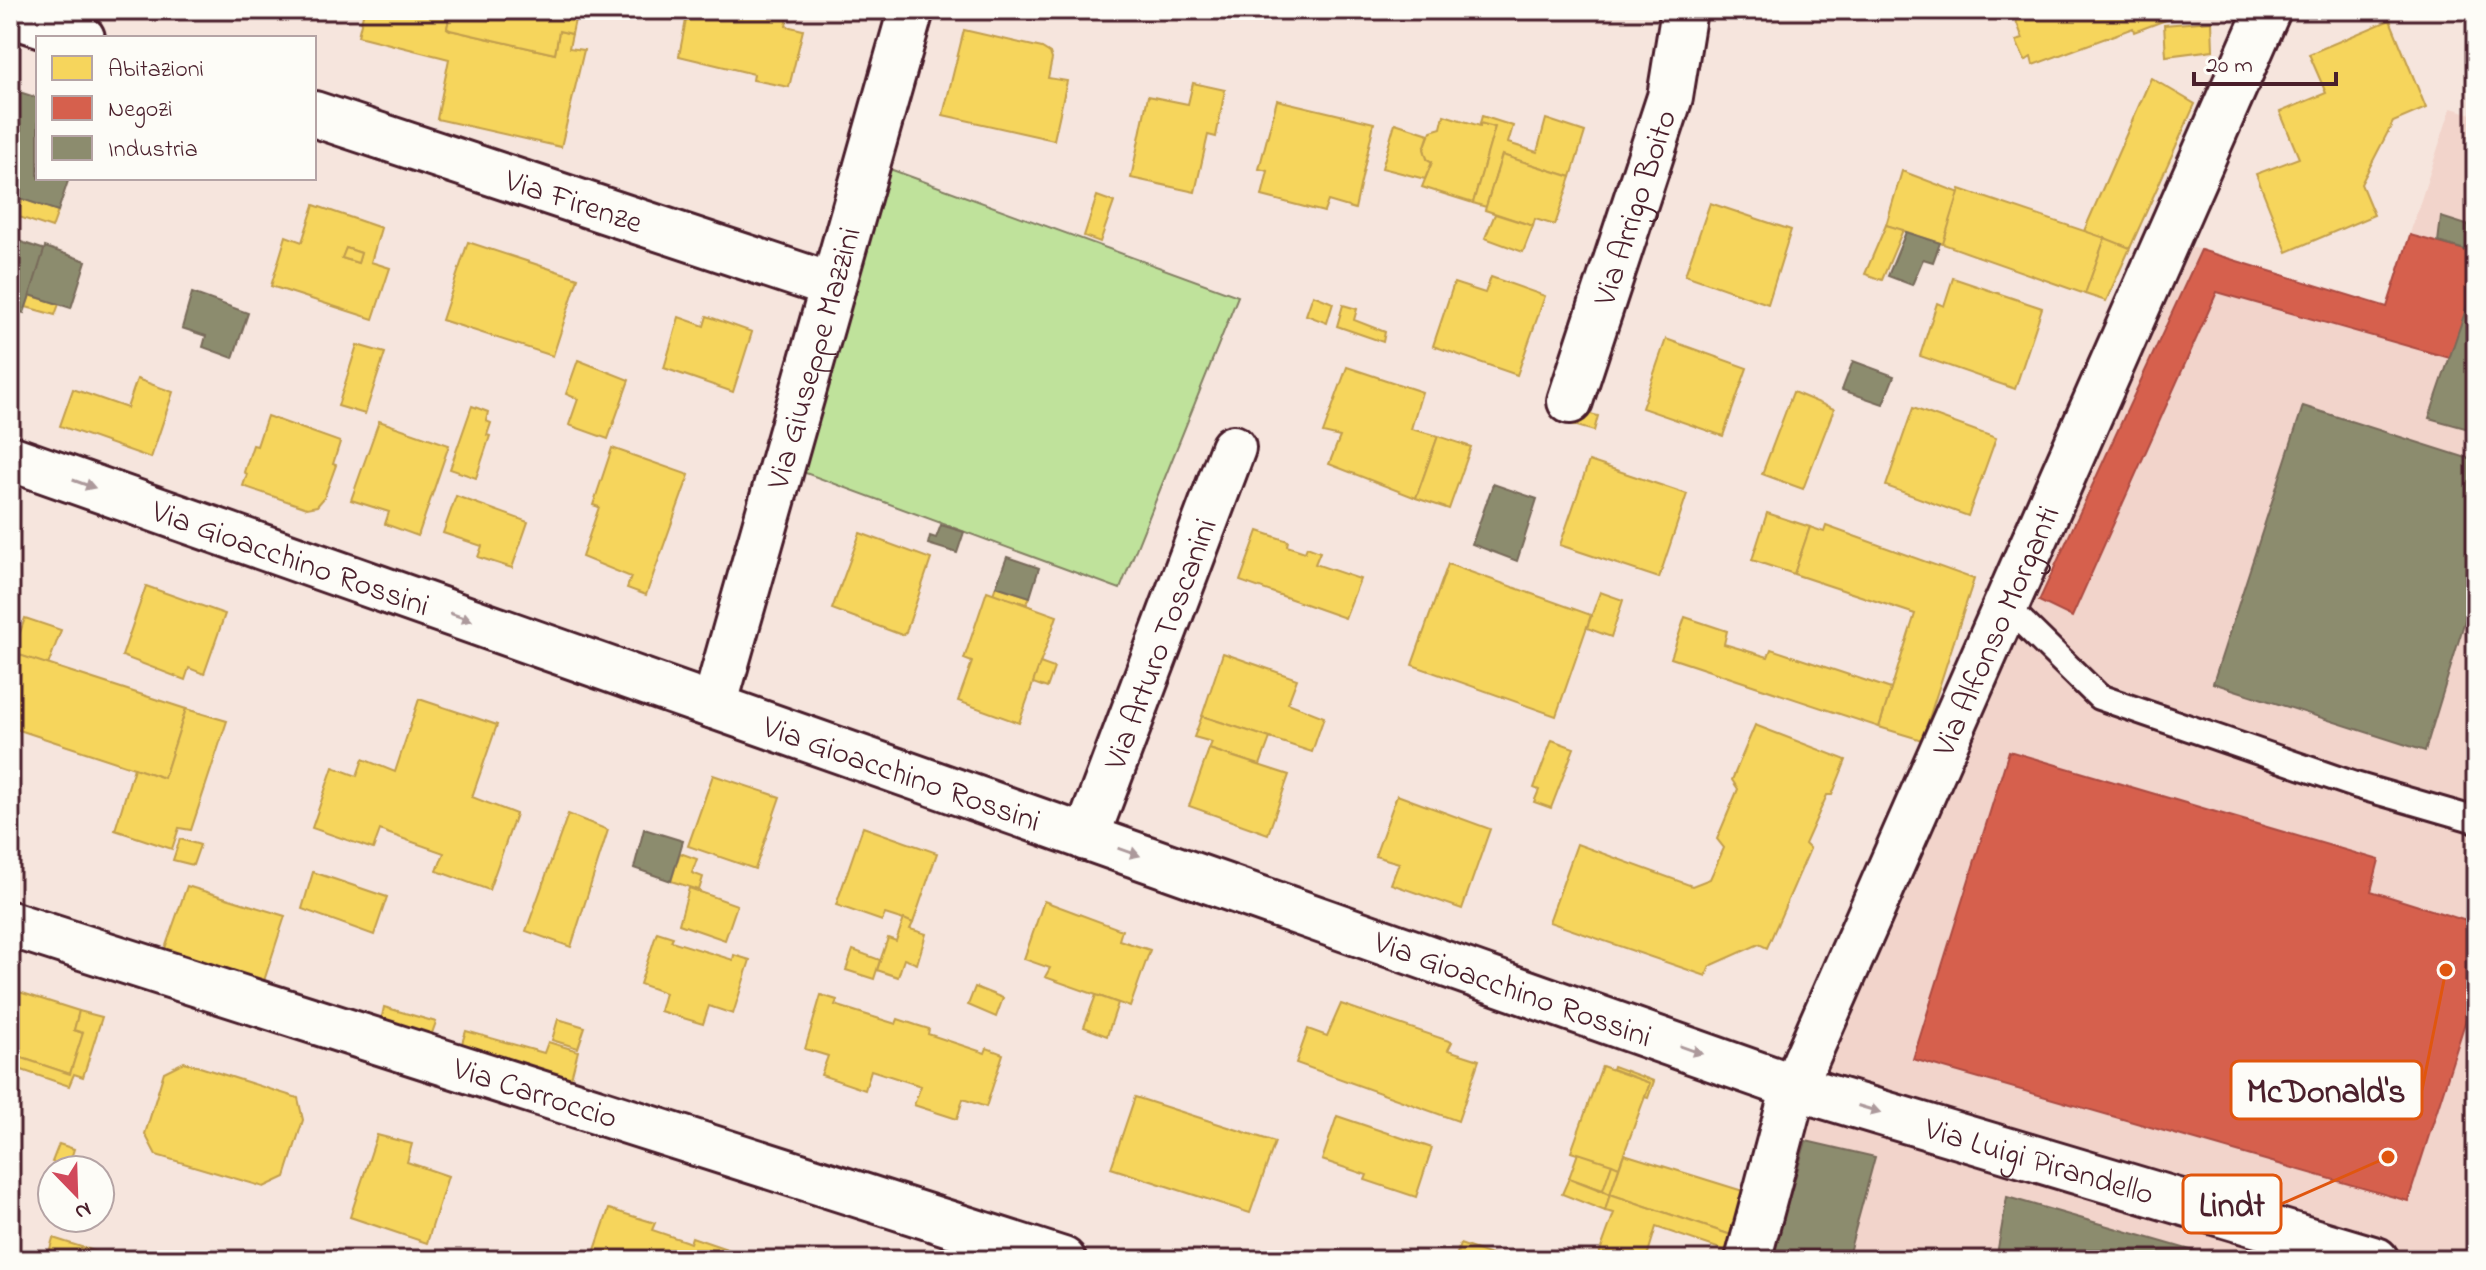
<svg xmlns="http://www.w3.org/2000/svg" width="2486" height="1270" font-family="'Indie Flower',sans-serif">
	<rect width="100%" height="100%" fill="#f6e5dd"/>
	<filter id="ink" filterUnits="userSpaceOnUse"><feTurbulence type="fractalNoise" baseFrequency=".0125" numOctaves="2"/><feDisplacementMap in="SourceGraphic" scale="16" xChannelSelector="R" yChannelSelector="G"/><feConvolveMatrix kernelMatrix="1 2 1 2 8 2 1 2 1" color-interpolation-filters="sRGB"/></filter>
	<g filter="url(#ink)">
		<polygon fill="#f2d4cb" points="2451,108 2476,115 2476,1260 1754,1260 1793,1111 2172,241 2386,307"/>
		<polygon fill="#bfe29b" stroke="#848063" stroke-width="2" points="887,168 1238,296 1120,589 800,471"/>
		<g fill="#f6d55c" stroke="#c29e4d" stroke-width="2" fill-rule="evenodd">
			<polygon points="364,10 451,10 447,28 450,30 555,54 559,31 572,34 569,48 584,50 561,147 437,119 449,59 358,36"/>
			<polygon points="451,10 577,10 572,34 559,31 555,54 450,30 447,28"/>
			<polygon points="688,10 789,10 786,26 803,30 789,87 753,80 754,74 679,56"/>
			<polygon points="2012,10 2176,10 2176,11 2170,13 2171,18 2134,32 2133,28 2033,65 2031,57 2025,61 2016,41 2023,39"/>
			<polygon points="2390,20 2426,108 2393,122 2361,184 2374,215 2287,252 2256,174 2299,158 2280,112 2326,93 2309,54"/>
			<polygon points="2212,21 2213,50 2166,56 2164,25"/>
			<polygon points="964,30 1042,48 1050,53 1052,59 1048,78 1067,81 1054,140 943,115"/>
			<polygon points="2151,78 2195,104 2130,248 2084,231"/>
			<polygon points="1193,83 1225,90 1216,137 1208,135 1195,192 1131,178 1148,96 1188,104"/>
			<polygon points="1277,100 1374,123 1355,209 1328,201 1324,212 1262,196 1268,171 1259,169"/>
			<polygon points="1444,115 1480,126 1480,123 1495,127 1473,203 1422,187 1432,162 1427,159 1424,149 1431,131 1441,128"/>
			<polygon points="1482,116 1513,126 1508,143 1537,152 1546,119 1585,132 1571,177 1502,155 1486,207 1473,203 1495,127 1480,123"/>
			<polygon points="1395,123 1429,134 1424,149 1427,159 1432,162 1425,179 1382,168"/>
			<polygon points="1502,155 1571,177 1555,225 1535,219 1533,226 1485,210"/>
			<polygon points="1902,171 1960,193 1943,244 1886,225"/>
			<polygon points="1960,189 2105,238 2085,294 1943,244"/>
			<polygon points="1097,196 1114,202 1100,242 1084,236"/>
			<polygon points="23,199 58,211 52,228 16,216"/>
			<polygon points="1710,203 1791,230 1768,304 1685,275"/>
			<path d="M 314,205 L 381,228 L 371,262 L 390,268 L 373,319 L 271,286 L 286,236 L 302,242 ZM 346,248 L 361,253 L 358,263 L 342,258 Z"/>
			<polygon points="1495,214 1533,226 1523,252 1485,238"/>
			<polygon points="1886,225 1903,230 1882,280 1865,274"/>
			<polygon points="2105,238 2130,248 2106,301 2085,294"/>
			<polygon points="468,242 578,278 553,356 442,320"/>
			<polygon points="346,248 361,253 358,263 342,258"/>
			<polygon points="1491,277 1545,296 1517,375 1433,346 1454,283 1485,293"/>
			<polygon points="1953,278 2042,308 2015,389 1920,356 1937,303 1944,306"/>
			<polygon points="30,295 59,304 55,315 26,307"/>
			<polygon points="1313,295 1333,303 1327,323 1306,315"/>
			<polygon points="1343,305 1357,309 1354,320 1385,332 1383,342 1337,326"/>
			<polygon points="707,316 752,332 733,392 664,368 679,317 704,326"/>
			<polygon points="1666,339 1747,368 1723,436 1642,408"/>
			<polygon points="357,345 385,353 365,414 338,406"/>
			<polygon points="578,360 629,380 608,439 569,425 578,399 566,394"/>
			<polygon points="1347,367 1422,392 1411,429 1438,436 1416,498 1329,464 1340,437 1323,433"/>
			<polygon points="137,379 173,392 151,458 60,426 73,389 127,408"/>
			<polygon points="1793,392 1834,409 1803,489 1762,474"/>
			<polygon points="472,406 488,412 486,421 491,423 487,435 490,436 476,478 450,469"/>
			<polygon points="1913,408 1996,438 1968,516 1886,486"/>
			<polygon points="1572,409 1598,416 1594,431 1563,422"/>
			<polygon points="267,416 340,442 333,464 336,465 324,498 317,506 307,508 243,486 247,474 244,472 253,445 257,446"/>
			<polygon points="379,421 449,445 418,536 385,524 389,512 351,500"/>
			<polygon points="1438,436 1471,447 1449,509 1416,498"/>
			<polygon points="612,448 689,475 646,595 627,588 631,577 582,557 599,507 593,505"/>
			<polygon points="1589,461 1687,494 1659,578 1560,545"/>
			<polygon points="456,496 528,522 512,568 478,557 482,546 443,533"/>
			<polygon points="1767,513 1810,527 1794,574 1752,560"/>
			<polygon points="1826,526 1974,579 1922,740 1879,727 1915,614 1794,574 1810,527 1824,532"/>
			<polygon points="1258,531 1288,541 1287,546 1305,552 1307,547 1320,552 1315,564 1360,579 1345,618 1240,581"/>
			<polygon points="860,533 931,559 906,632 902,635 832,609"/>
			<polygon points="1448,564 1591,615 1556,716 1412,665"/>
			<polygon points="146,586 225,614 204,674 189,668 185,680 122,656"/>
			<polygon points="996,586 1030,597 1027,604 993,594"/>
			<polygon points="987,591 1057,616 1019,723 958,701 972,662 964,659"/>
			<polygon points="1600,592 1623,600 1611,637 1587,628"/>
			<polygon points="1685,617 1727,631 1724,644 1768,657 1771,649 1891,689 1879,727 1671,658"/>
			<polygon points="25,618 61,630 48,665 13,653"/>
			<polygon points="13,653 186,709 164,778 10,727 10,663"/>
			<polygon points="1223,653 1297,679 1288,703 1324,717 1312,752 1202,716"/>
			<polygon points="1040,663 1054,668 1047,688 1033,683"/>
			<polygon points="419,699 497,725 472,797 516,814 489,890 437,871 444,853 387,833 380,830 373,849 312,828 333,767 357,776 363,759 395,772"/>
			<polygon points="186,709 227,721 191,830 179,828 172,849 115,830 134,768 164,778"/>
			<polygon points="1202,716 1270,738 1260,765 1209,749 1212,742 1194,737"/>
			<polygon points="1755,725 1846,760 1832,795 1827,795 1805,844 1810,849 1767,948 1759,944 1710,966 1706,976 1549,922 1577,844 1692,886 1710,879 1724,848 1717,839 1738,789 1732,780"/>
			<polygon points="1552,740 1574,748 1551,808 1534,802 1539,790 1534,788"/>
			<polygon points="1209,749 1289,775 1268,834 1189,806"/>
			<polygon points="713,775 780,797 755,869 688,846"/>
			<polygon points="1397,795 1490,829 1462,909 1391,884 1399,863 1375,856"/>
			<polygon points="568,814 608,830 571,947 526,931"/>
			<polygon points="863,827 937,853 913,923 885,914 882,921 836,905"/>
			<polygon points="180,839 200,845 193,865 173,860"/>
			<polygon points="680,853 697,859 692,873 703,877 699,890 671,881"/>
			<polygon points="313,872 387,897 374,935 302,909"/>
			<polygon points="187,886 285,916 262,987 163,954"/>
			<polygon points="689,888 737,905 725,940 679,924"/>
			<polygon points="1044,901 1122,930 1119,940 1150,950 1130,1007 1045,977 1050,968 1024,959"/>
			<polygon points="904,919 913,923 910,929 926,934 917,964 904,959 898,977 877,970 888,938 896,941"/>
			<polygon points="657,932 673,937 671,941 733,960 734,955 750,960 733,1014 709,1006 703,1024 660,1011 665,993 640,984"/>
			<polygon points="853,950 880,960 874,979 846,970"/>
			<polygon points="975,987 1003,998 996,1017 968,1005"/>
			<polygon points="13,990 79,1011 74,1030 83,1033 70,1074 10,1054 10,998"/>
			<polygon points="821,995 837,1000 835,1005 896,1024 898,1019 916,1025 929,1029 928,1034 985,1053 987,1048 1003,1054 986,1107 963,1099 957,1119 914,1105 921,1086 871,1070 865,1090 821,1075 828,1056 805,1049"/>
			<polygon points="1096,995 1118,1003 1107,1036 1084,1027"/>
			<polygon points="1341,1004 1452,1042 1448,1050 1479,1060 1458,1121 1296,1063 1308,1029 1327,1036"/>
			<polygon points="384,1007 436,1022 431,1036 381,1021"/>
			<polygon points="79,1011 102,1017 83,1077 74,1074 69,1086 10,1066 10,1054 70,1074 83,1033 74,1030"/>
			<polygon points="558,1019 585,1027 578,1048 552,1040"/>
			<polygon points="466,1031 544,1053 548,1042 578,1051 570,1082 461,1046"/>
			<polygon points="184,1062 298,1098 303,1120 285,1177 264,1187 156,1155 145,1134 164,1072"/>
			<polygon points="1602,1066 1650,1083 1619,1167 1571,1152"/>
			<polygon points="1613,1066 1654,1081 1648,1098 1645,1097 1650,1083 1612,1069"/>
			<polygon points="1135,1097 1275,1142 1250,1213 1111,1168"/>
			<polygon points="1337,1116 1432,1148 1416,1197 1365,1180 1367,1175 1322,1160"/>
			<polygon points="377,1135 412,1144 407,1162 448,1176 427,1243 350,1217"/>
			<polygon points="59,1144 74,1149 68,1168 52,1162"/>
			<polygon points="1578,1153 1612,1164 1603,1190 1569,1178"/>
			<polygon points="1624,1154 1746,1192 1734,1236 1610,1194"/>
			<polygon points="1612,1164 1619,1167 1610,1194 1603,1190"/>
			<polygon points="1569,1178 1610,1194 1605,1211 1562,1194"/>
			<polygon points="1610,1194 1734,1236 1729,1252 1656,1227 1646,1260 1617,1260 1599,1254 1614,1213 1605,1211"/>
			<polygon points="609,1209 655,1223 652,1230 685,1241 690,1243 692,1237 759,1260 621,1260 595,1250"/>
			<polygon points="52,1218 84,1218 81,1230"/>
			<polygon points="53,1238 116,1258 116,1260 47,1260"/>
			<polygon points="1460,1244 1505,1260 1455,1260"/>
		</g>
		<g fill="#d6604d" stroke="#ac4c43" stroke-width="2">
			<polygon points="2410,235 2476,253 2476,280 2450,358 2217,292 2072,617 2039,601 2201,250 2387,307"/>
			<polygon points="2009,751 2379,860 2371,891 2476,924 2476,988 2408,1201 1913,1059"/>
		</g>
		<g fill="#8c8c6e" stroke="#786b5a" stroke-width="2">
			<polygon points="10,89 38,98 38,178 69,178 58,211 10,195"/>
			<polygon points="2441,217 2476,228 2476,253 2438,242"/>
			<polygon points="1906,232 1940,243 1933,262 1923,259 1912,285 1888,276"/>
			<polygon points="12,239 45,250 24,313 10,309"/>
			<polygon points="45,247 86,261 71,308 30,295"/>
			<polygon points="2476,280 2476,431 2429,418"/>
			<polygon points="192,293 248,313 233,358 203,347 206,336 182,328"/>
			<polygon points="1853,361 1894,376 1883,404 1842,390"/>
			<polygon points="2303,406 2476,461 2476,584 2425,751 2213,683"/>
			<polygon points="1493,484 1537,499 1517,561 1472,544"/>
			<polygon points="941,525 964,532 957,553 928,544 930,536 936,538"/>
			<polygon points="1007,557 1039,568 1030,597 996,586"/>
			<polygon points="644,829 683,841 671,881 634,868"/>
			<polygon points="1806,1141 1875,1157 1847,1260 1771,1260"/>
			<polygon points="2007,1197 2225,1260 1996,1260"/>
		</g>
		<g fill="none" stroke-linecap="round" stroke-linejoin="round">
			<defs>
				<polyline id="lane" points="2006,606 2099,697 2355,785 2476,820"/>
				<g id="street">
					<polyline points="10,14 82,38"/>
					<path id="s1" d="M 314,114 L 833,286"/>
					<path id="s2" d="M 1570,401 L 1670,97 L 1684,10"/>
					<path id="s3" d="M 10,458 L 1794,1087 L 2376,1260"/>
					<path id="s4" d="M 714,706 L 911,10"/>
					<path id="s5" d="M 1086,838 L 1233,448"/>
					<path id="s6" d="M 10,924 L 1063,1260"/>
					<path id="s7" d="M 1748,1260 L 1794,1087 L 2268,10"/>
				</g>
			</defs>
			<use href="#lane" stroke="#4a1f2b" stroke-width="30"/>
			<use href="#street" stroke="#4a1f2b" stroke-width="50"/>
			<use href="#lane" stroke="#fdfcf7" stroke-width="24"/>
			<use href="#street" stroke="#fdfcf7" stroke-width="44"/>
		</g>
		<defs><path id="oneway-solid" d="M-6-.8H1V-3.2L6.5 0L1 3.2V.8H-6Z" transform="scale(2)"/></defs>
		<g fill="#ac999b">
			<use href="#oneway-solid" transform="translate(84 484) rotate(19)"/>
			<use href="#oneway-solid" transform="translate(461 617) rotate(19)"/>
			<use href="#oneway-solid" transform="translate(1129 852) rotate(19)"/>
			<use href="#oneway-solid" transform="translate(1691 1050) rotate(19)"/>
			<use href="#oneway-solid" transform="translate(1869 1109) rotate(17)"/>
		</g>
	</g>
	<g text-anchor="middle" stroke-width="8" stroke-linejoin="round" paint-order="stroke">
		<g font-size="32" fill="#4a1f2b" stroke="#fdfcf7">
			<text dy="11" stroke="none"><textPath href="#s1" startOffset="274">Via Firenze</textPath></text>
			<text dy="11" stroke="none"><textPath href="#s2" startOffset="204">Via Arrigo Boito</textPath></text>
			<text dy="11" stroke="none"><textPath href="#s4" startOffset="362">Via Giuseppe Mazzini</textPath></text>
			<text dy="11" stroke="none"><textPath href="#s3" startOffset="298">Via Gioacchino Rossini</textPath></text>
			<text dy="11" stroke="none"><textPath href="#s7" startOffset="678">Via Alfonso Morganti</textPath></text>
			<text dy="11" stroke="none"><textPath href="#s5" startOffset="208">Via Arturo Toscanini</textPath></text>
			<text dy="11" stroke="none"><textPath href="#s3" startOffset="946">Via Gioacchino Rossini</textPath></text>
			<text dy="11" stroke="none"><textPath href="#s3" startOffset="1594">Via Gioacchino Rossini</textPath></text>
			<text dy="11" stroke="none"><textPath href="#s6" startOffset="552">Via Carroccio</textPath></text>
			<text dy="11" stroke="none"><textPath href="#s3" startOffset="2148">Via Luigi Pirandello</textPath></text>
		</g>
	</g>
	<path fill="none" stroke="#e0560e" stroke-width="3" d="M2446 970L2422 1090M2388 1157L2281 1204"/>
	<g fill="#e0560e" stroke="#fdfcf7" stroke-width="3">
		<circle cx="2446" cy="970" r="8"/>
		<circle cx="2388" cy="1157" r="8"/>
	</g>
	<g fill="#fdfcf7" stroke="#e0560e" stroke-width="3">
		<rect x="2231" y="1061" width="191" height="58" rx="8"/>
		<rect x="2183" y="1175" width="98" height="58" rx="8"/>
	</g>
	<g font-size="34" text-anchor="middle" font-weight="bold" fill="#4a1f2b">
		<text x="2326" y="1102">McDonald's</text>
		<text x="2232" y="1216">Lindt</text>
	</g>
	<rect width="2486" height="1270" fill="none" stroke="#fdfcf7" stroke-width="40"/>
	<rect x="20" y="20" width="2446" height="1230" fill="none" stroke="#4a1f2b" stroke-width="3" filter="url(#ink)"/>
	<rect x="36" y="36" width="280" height="144" fill="#fdfcf7" stroke="#b5a4a5" stroke-width="2"/>
	<rect x="52" y="56" width="40" height="24" fill="#f6d55c" stroke="#b5a4a5" stroke-width="2"/>
	<text x="108" y="76" font-size="24" fill="#4a1f2b">Abitazioni</text>
	<rect x="52" y="96" width="40" height="24" fill="#d6604d" stroke="#b5a4a5" stroke-width="2"/>
	<text x="108" y="116" font-size="24" fill="#4a1f2b">Negozi</text>
	<rect x="52" y="136" width="40" height="24" fill="#8c8c6e" stroke="#b5a4a5" stroke-width="2"/>
	<text x="108" y="156" font-size="24" fill="#4a1f2b">Industria</text>
	<g transform="translate(76 1194) rotate(157)"><circle r="38" fill="#fdfcf7" stroke="#b5a4a5" stroke-width="2"/>
	<path d="M0-6L14 30L0 20L-14 30Z" fill="#d1495b"/>
	<text y="-12" font-size="22" font-weight="bold" text-anchor="middle" fill="#4a1f2b">N</text>
	</g>
	<path d="M2194 72v12h142v-12" fill="none" stroke="#4a1f2b" stroke-width="4"/>
	<text x="2206" y="72" font-size="24" fill="#4a1f2b" stroke="#fdfcf7" stroke-width="6" paint-order="stroke">20 m</text>
</svg>
